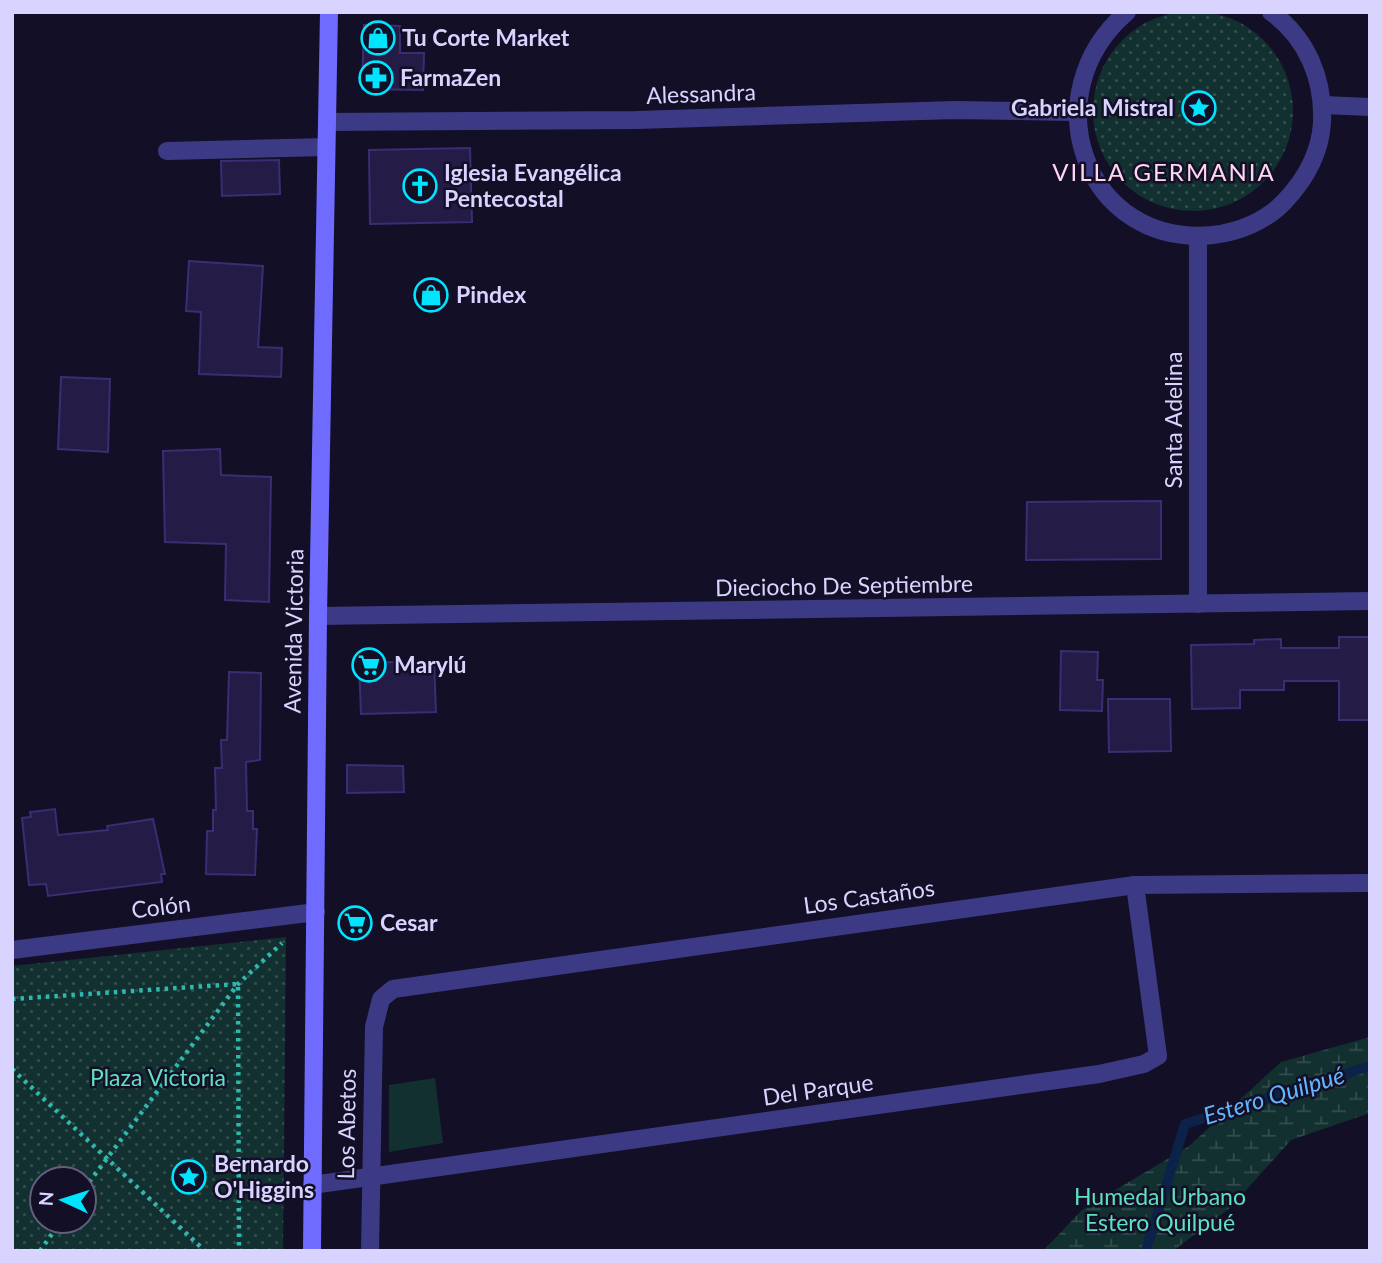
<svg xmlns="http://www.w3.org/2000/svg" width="1382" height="1263" font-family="Lato,sans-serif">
	<defs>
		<pattern id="wetland-marsh" width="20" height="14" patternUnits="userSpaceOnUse" patternTransform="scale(1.75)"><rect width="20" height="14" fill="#12302f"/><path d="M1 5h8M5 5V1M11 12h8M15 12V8" fill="none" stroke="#344d4e"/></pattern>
		<pattern id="park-dots" width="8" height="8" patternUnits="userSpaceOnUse" patternTransform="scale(1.75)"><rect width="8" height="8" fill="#12302f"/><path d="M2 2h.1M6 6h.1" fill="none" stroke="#344d4e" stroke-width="1.8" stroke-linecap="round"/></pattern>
	</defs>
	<rect width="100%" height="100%" fill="#130f26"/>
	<polygon fill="#12302f" points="435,1078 443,1143 389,1152 389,1085"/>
	<polygon fill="url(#wetland-marsh)" points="1370,1037 1370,1113 1291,1140 1230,1208 1173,1251 1043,1251 1082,1210 1189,1146 1281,1062"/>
	<g fill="url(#park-dots)" fill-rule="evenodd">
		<circle cx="1193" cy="111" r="100"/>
		<path d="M 286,937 L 283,1251 L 12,1251 L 12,966 ZM 42,1179 L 84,1179 L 84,1221 L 42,1221 Z"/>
	</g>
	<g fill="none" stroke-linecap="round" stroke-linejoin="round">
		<polyline stroke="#0c2248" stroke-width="10" points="1146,1251 1185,1124 1370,1066"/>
	</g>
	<g fill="#241b47" stroke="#3b2d73" stroke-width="2">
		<polygon points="364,25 400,26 400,53 424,53 423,90 362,89"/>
		<polygon points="470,148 472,222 370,224 369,150"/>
		<polygon points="279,160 280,194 222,196 221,161"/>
		<polygon points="189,261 263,266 258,347 282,348 281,377 199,374 201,312 186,311"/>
		<polygon points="61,377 110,379 108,452 58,449"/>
		<polygon points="220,449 221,475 271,477 269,602 225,600 226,544 165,542 163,451"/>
		<polygon points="1161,501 1161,559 1026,560 1027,502"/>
		<polygon points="1339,637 1370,637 1370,720 1339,720 1339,681 1284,681 1284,690 1240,690 1240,708 1192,709 1191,645 1254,644 1254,640 1281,639 1281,648 1339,648"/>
		<polygon points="1061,651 1098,652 1097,680 1103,680 1102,711 1060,710"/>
		<polygon points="434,661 436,712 361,714 359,663"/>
		<polygon points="229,672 261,673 260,760 246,762 247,811 253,811 253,829 257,829 255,875 206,874 207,831 213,831 213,810 216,810 215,768 222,768 221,740 227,740"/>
		<polygon points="1108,699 1170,699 1171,751 1109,752"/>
		<polygon points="347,765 403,766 404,792 347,793"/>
		<polygon points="55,809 58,835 108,830 107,826 153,819 165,874 161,874 162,882 48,896 46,884 29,885 22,818 31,817 30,812"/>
	</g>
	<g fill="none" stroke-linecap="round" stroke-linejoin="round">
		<g stroke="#2fb8b0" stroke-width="4.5" stroke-dasharray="3.5 5" stroke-linecap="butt">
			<polyline points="12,999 238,984 239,1251"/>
			<polyline points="12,1069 205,1251"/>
			<polyline points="84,1189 238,984 282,943"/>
			<polyline points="40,1251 61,1221"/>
		</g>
		<g stroke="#3d3a85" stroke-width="18">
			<path d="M 1127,12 C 1031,94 1085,248 1213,235 C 1239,232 1266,221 1284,202 C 1305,180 1320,154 1322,123 C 1324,79 1307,38 1271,12"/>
			<polyline points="1323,105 1370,107"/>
			<polyline points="327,122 637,120 954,110 1076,112"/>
			<polyline points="167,151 326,147"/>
			<polyline points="1198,604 1198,237"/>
			<polyline points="318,616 1370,601"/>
			<polyline points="12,950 316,912"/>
			<polyline points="312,1185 1099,1074 1144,1064 1158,1056 1135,885"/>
			<polyline points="370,1251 374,1027 381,999 393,989 1135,885 1370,883"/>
		</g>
		<polyline stroke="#6f6bff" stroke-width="18" points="312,1251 318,616 329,12"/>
	</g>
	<defs>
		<symbol id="shop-ring" viewBox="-11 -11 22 22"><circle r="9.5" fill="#130f26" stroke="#00e5ff" stroke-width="1.5"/><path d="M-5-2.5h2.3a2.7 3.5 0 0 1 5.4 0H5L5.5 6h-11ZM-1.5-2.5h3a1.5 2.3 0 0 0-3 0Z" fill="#00e5ff"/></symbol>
		<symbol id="pharmacy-ring" viewBox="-11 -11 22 22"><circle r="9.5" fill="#130f26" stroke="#00e5ff" stroke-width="1.5"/><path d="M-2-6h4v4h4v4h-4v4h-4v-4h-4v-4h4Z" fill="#00e5ff"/></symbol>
		<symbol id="sight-ring" viewBox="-11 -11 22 22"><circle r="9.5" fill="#130f26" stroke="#00e5ff" stroke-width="1.5"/><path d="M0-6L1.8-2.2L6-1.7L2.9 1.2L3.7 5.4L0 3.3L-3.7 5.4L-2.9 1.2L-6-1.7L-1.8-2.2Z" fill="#00e5ff"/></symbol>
		<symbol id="church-ring" viewBox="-11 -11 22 22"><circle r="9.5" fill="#130f26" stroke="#00e5ff" stroke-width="1.5"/><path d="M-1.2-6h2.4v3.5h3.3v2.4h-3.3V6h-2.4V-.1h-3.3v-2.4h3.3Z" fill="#00e5ff"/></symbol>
		<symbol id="supermarket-ring" viewBox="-11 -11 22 22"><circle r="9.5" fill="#130f26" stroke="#00e5ff" stroke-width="1.5"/><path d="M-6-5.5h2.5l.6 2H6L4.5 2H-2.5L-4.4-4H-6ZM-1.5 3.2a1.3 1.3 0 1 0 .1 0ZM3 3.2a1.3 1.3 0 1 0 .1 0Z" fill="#00e5ff"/></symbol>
	</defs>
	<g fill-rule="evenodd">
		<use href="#shop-ring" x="359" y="19" width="38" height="38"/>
		<use href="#pharmacy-ring" x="357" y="59" width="38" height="38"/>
		<use href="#sight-ring" x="1180" y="89" width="38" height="38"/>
		<use href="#church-ring" x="401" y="167" width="38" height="38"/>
		<use href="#shop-ring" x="412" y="276" width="38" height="38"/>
		<use href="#supermarket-ring" x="350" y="646" width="38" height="38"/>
		<use href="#supermarket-ring" x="336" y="904" width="38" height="38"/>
		<use href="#sight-ring" x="170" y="1158" width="38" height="38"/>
	</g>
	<g text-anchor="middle" stroke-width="5" stroke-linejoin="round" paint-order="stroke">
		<g font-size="23" font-weight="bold" fill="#d9d4ff" stroke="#130f26" text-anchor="start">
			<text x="402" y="46">Tu Corte Market</text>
			<text x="400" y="86">FarmaZen</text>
			<text x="1174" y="116" text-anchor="end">Gabriela Mistral</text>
			<text x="444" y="181">Iglesia Evangélica<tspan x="444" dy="26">Pentecostal</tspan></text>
			<text x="456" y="303">Pindex</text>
			<text x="394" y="673">Marylú</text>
			<text x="380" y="931">Cesar</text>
			<text x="214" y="1172">Bernardo<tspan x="214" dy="26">O'Higgins</tspan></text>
		</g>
		<g font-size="23" fill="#d9d4ff" stroke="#130f26">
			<text transform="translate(701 94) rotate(-2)" y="8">Alessandra</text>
			<text transform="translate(1174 420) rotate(-90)" y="8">Santa Adelina</text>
			<text transform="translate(844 586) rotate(-1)" y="8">Dieciocho De Septiembre</text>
			<text transform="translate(294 631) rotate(-89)" y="8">Avenida Victoria</text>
			<text transform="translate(869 897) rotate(-8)" y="8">Los Castaños</text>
			<text transform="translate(161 907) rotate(-7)" y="8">Colón</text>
			<text transform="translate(818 1090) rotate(-8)" y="8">Del Parque</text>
			<text transform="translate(347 1124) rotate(-89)" y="8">Los Abetos</text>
		</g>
		<g font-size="23" fill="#5fe0c0" stroke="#130f26">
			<text x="158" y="1086">Plaza Victoria</text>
			<text x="1160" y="1205">Humedal Urbano<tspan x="1160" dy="26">Estero Quilpué</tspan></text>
		</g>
		<g font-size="24" letter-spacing="2" fill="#ffd6f0" stroke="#130f26">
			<text x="1164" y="181">VILLA GERMANIA</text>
		</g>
		<g font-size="24" font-style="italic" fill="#62b6ff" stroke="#130f26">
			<text transform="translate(1274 1096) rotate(-17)" y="8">Estero Quilpué</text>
		</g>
	</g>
	<rect width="1382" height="1263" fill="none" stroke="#d9d4ff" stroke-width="28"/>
	<g transform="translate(63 1200) rotate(274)"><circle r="33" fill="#130f26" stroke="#625e7d" stroke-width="2"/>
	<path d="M0-5L12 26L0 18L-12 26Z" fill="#00e5ff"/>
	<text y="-10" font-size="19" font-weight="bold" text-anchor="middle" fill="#d9d4ff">N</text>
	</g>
</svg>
